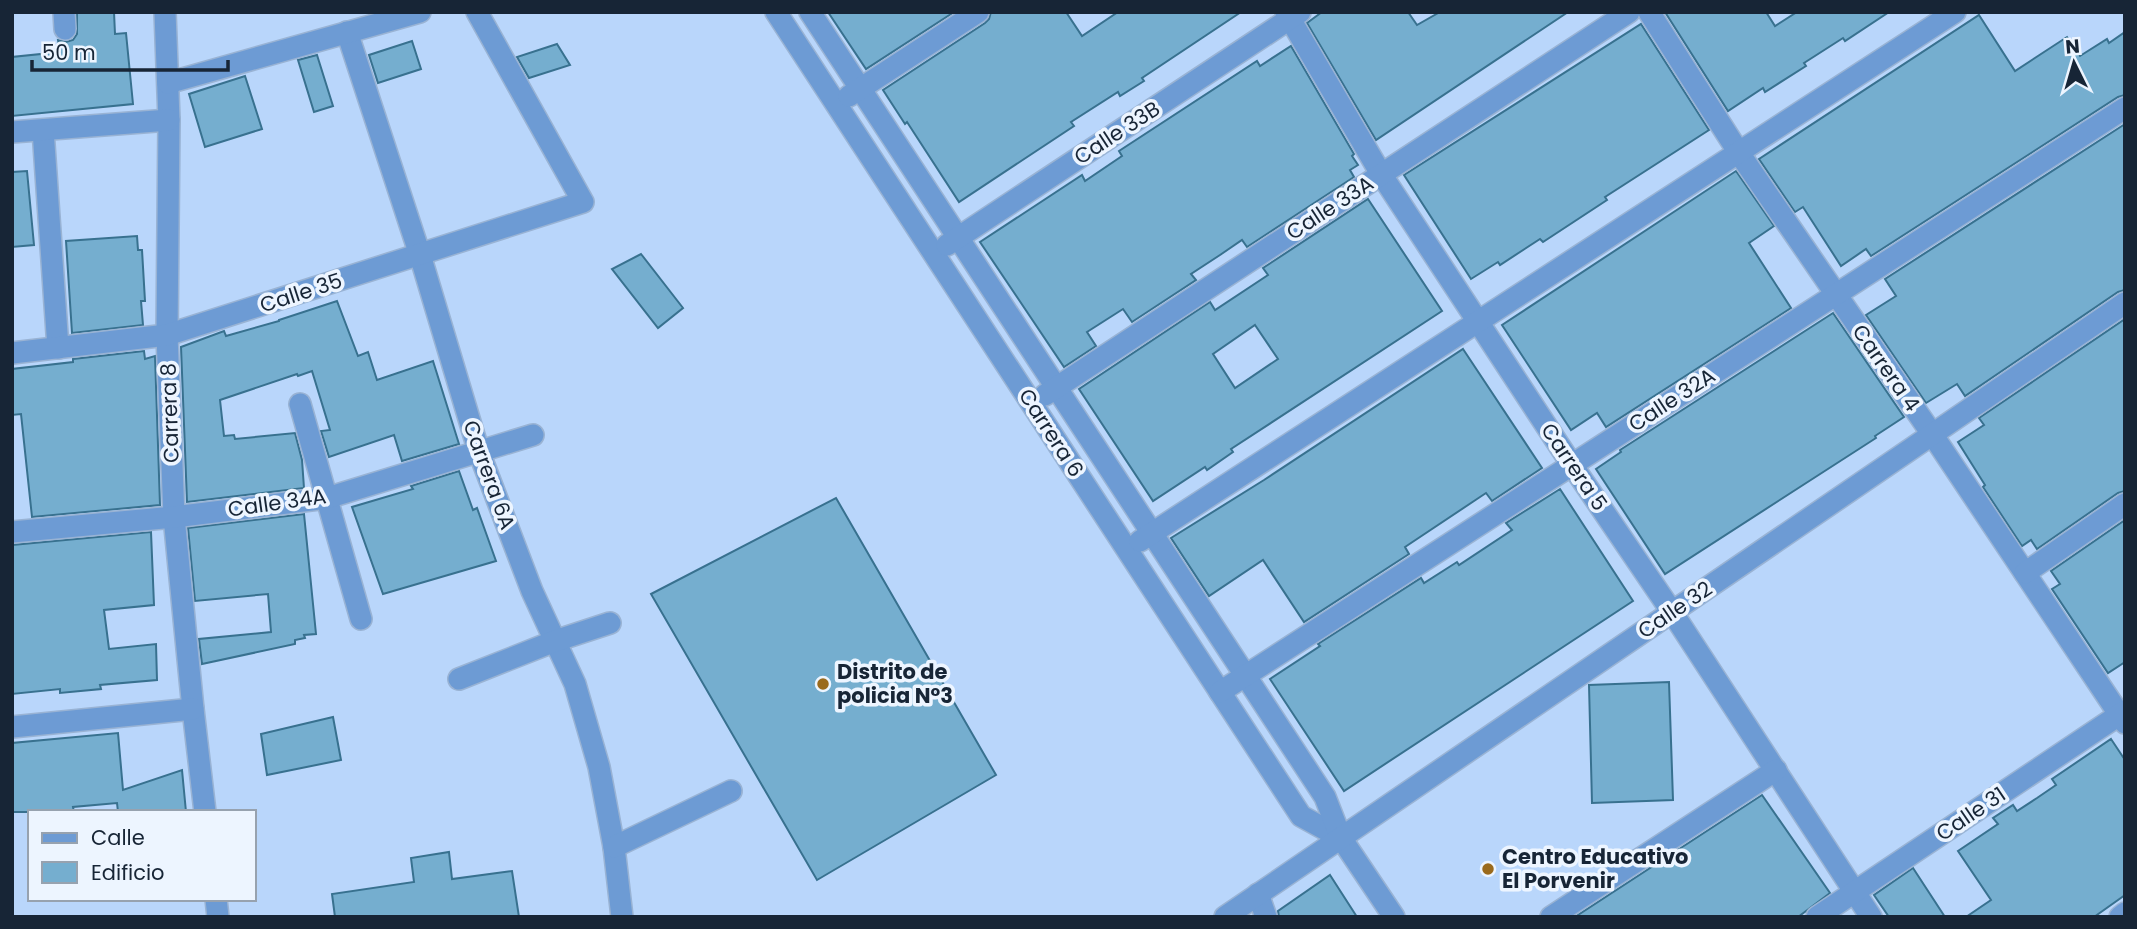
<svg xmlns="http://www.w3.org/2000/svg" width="2137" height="929" font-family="Poppins,sans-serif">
	<rect width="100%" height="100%" fill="#b9d6fb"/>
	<g fill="#75aecf" stroke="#38718f" stroke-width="2" fill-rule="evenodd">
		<polygon points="77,12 114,12 115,34 126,33 133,104 12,116 12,57 60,52 58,40 66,42 73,40 77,34"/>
		<polygon points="828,12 954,12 866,69"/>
		<polygon points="991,12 1066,12 1082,36 1118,12 1241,12 1142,78 1144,81 1120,96 1118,92 1071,122 1074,126 959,202 907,122 905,124 883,90 985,23 989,19"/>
		<polygon points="1322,12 1408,12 1417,25 1440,12 1568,12 1376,140 1307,23"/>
		<polygon points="1665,12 1766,12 1775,26 1797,12 1889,12 1845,41 1843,38 1804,63 1806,66 1765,92 1763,88 1728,111"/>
		<polygon points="1979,15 2015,71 2067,37 2080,56 2107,39 2109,43 2125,32 2125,95 2118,97 1871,256 1866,249 1841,266 1803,207 1795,212 1759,159"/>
		<polygon points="1641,24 1709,130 1605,197 1607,200 1543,242 1540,239 1500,265 1498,262 1471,279 1404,175"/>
		<polygon points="412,41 421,69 378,83 369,55"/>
		<polygon points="557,44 570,65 529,78 517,57"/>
		<polygon points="1291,46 1354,154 1352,156 1358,165 1350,170 1354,177 1247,247 1242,240 1220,255 1191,274 1196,280 1132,322 1123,309 1087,332 1096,346 1064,367 980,242 1082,175 1085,181 1122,156 1119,151 1257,61 1260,66"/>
		<polygon points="317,55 333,106 314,112 298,60"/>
		<polygon points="245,76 262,129 205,147 189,94"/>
		<polygon points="2125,124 2125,290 2118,292 1965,396 1957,384 1926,403 1866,315 1896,296 1885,279"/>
		<polygon points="27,171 34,245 12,247 12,172"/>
		<polygon points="1736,171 1774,226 1749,243 1791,308 1606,427 1597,413 1571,430 1502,325"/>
		<path d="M 1368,199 L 1442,311 L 1231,449 L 1233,452 L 1207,470 L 1205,467 L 1153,501 L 1079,389 L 1210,302 L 1215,310 L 1268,275 L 1263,268 ZM 1255,325 L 1278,359 L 1235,388 L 1213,354 Z"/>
		<polygon points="137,236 138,250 142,250 145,301 141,301 143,325 72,333 66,241"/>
		<polygon points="641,254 683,308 658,328 612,269"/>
		<polygon points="337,301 358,356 368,352 377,380 433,361 459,444 402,461 394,435 329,457 321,431 330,430 312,371 298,376 297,374 220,400 224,436 234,435 235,439 295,433 302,460 304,488 187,502 181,347 224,331 226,336 279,321 279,320"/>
		<polygon points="1833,313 1904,417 1875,436 1876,438 1665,574 1596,469 1621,452 1620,450"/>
		<polygon points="2125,319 2125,491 2118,493 2037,549 2031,540 2022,546 1983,487 1985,485 1958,442 1984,425 1979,418"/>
		<polygon points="1463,349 1542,468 1492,501 1486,493 1405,547 1409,554 1304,622 1263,560 1209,596 1171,538 1264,480"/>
		<polygon points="144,351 145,359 155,356 160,505 32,517 21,414 12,415 12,369 73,362 73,359"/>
		<polygon points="459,471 473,510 477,508 496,561 383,594 352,507 413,489 411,486"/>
		<polygon points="1560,489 1633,601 1344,791 1270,679 1320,646 1318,644 1421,578 1424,583 1457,562 1459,565 1512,530 1506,523"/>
		<polygon points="836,498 996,775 817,880 651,594"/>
		<polygon points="304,514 316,634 304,635 305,638 295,640 295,644 202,664 199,639 271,632 268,594 195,601 188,528"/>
		<polygon points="2125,520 2125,662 2108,673 2052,589 2060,584 2051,571"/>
		<polygon points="151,532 154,605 104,610 109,649 156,644 157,680 100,685 101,689 60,693 60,689 12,694 12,545"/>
		<polygon points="1669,682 1673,800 1592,803 1589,685"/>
		<polygon points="333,717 341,760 267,775 261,734"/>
		<polygon points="118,733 123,790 182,770 186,812 118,812 117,803 73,807 74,812 12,812 12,743"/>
		<polygon points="2111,739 2125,760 2125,895 2094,917 1966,917 1991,900 1958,851 1998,824 1993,818 2013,805 2017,811 2037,798 2056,785 2052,779"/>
		<polygon points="1762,795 1830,893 1798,917 1575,917"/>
		<polygon points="449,852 452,879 512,871 519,917 335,917 332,894 414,882 411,858"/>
		<polygon points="1913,868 1945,917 1889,917 1874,895"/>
		<polygon points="1330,875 1357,917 1279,917 1278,911"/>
	</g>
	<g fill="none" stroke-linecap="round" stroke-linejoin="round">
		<defs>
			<g id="minor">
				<polyline points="64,12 65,29"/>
				<polyline points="165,12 169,120 167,335 174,517 193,709 205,812"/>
				<polyline points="776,12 1301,816 1341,838"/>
				<polyline points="810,12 1325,797 1341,838 1394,917"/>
				<polyline points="1286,12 1381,174 1572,465 1672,612 1871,917"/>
				<polyline points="1649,12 1739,153 1932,434 2125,723"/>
				<polyline points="347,32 420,255 479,452 532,591 575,684 599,767 614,847 622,917"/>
				<polyline points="168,83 420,12"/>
				<polyline points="849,96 978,12"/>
				<polyline points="43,130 58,348"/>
				<polyline points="12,132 169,120"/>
				<polyline points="947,245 1300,12"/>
				<polyline points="12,353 167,335 583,202 477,12"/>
				<polyline points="1045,395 1629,12"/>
				<polyline points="300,404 361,619"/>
				<polyline points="12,532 174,517 327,498 533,435"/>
				<polyline points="1140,541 1955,12"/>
				<polyline points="2025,573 2125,504"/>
				<polyline points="459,679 555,641 610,623"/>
				<polyline points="1220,692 2125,108"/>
				<polyline points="12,727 193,709"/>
				<polyline points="614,847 731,791"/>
				<polyline points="1258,894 1266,917"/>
				<polyline points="216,899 218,917"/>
				<polyline points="1225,917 2125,303"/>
				<polyline points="1551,917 1776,770"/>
				<polyline points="1817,917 2125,711"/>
				<polyline points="2120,917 2125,913"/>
			</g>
		</defs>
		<use href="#minor" stroke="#99b3d4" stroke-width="24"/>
		<use href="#minor" stroke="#6d9bd4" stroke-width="21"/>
	</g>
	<g fill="#9a6a1c" stroke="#edf5ff" stroke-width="2.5">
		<circle cx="823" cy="684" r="7"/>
		<circle cx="1488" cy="869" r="7"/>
	</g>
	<g text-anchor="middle" stroke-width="7" stroke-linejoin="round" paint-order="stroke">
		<g font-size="21" fill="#172536" stroke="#edf5ff">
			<text transform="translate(1117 133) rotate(-33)" y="7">Calle 33B</text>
			<text transform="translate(1330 208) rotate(-33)" y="7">Calle 33A</text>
			<text transform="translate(301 293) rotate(-18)" y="7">Calle 35</text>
			<text transform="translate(1886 368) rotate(55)" y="7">Carrera 4</text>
			<text transform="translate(1672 400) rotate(-33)" y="7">Calle 32A</text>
			<text transform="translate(170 413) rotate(-92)" y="7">Carrera 8</text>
			<text transform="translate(1051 433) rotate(57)" y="7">Carrera 6</text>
			<text transform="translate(1574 467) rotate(56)" y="7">Carrera 5</text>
			<text transform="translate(489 475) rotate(70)" y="7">Carrera 6A</text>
			<text transform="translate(277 503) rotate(-8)" y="7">Calle 34A</text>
			<text transform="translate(1675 610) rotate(-34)" y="7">Calle 32</text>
			<text transform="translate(1971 814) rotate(-34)" y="7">Calle 31</text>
		</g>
		<g font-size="21" font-weight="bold" fill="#172536" stroke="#edf5ff" text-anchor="start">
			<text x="837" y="679">Distrito de<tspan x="837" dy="24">policia N°3</tspan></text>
			<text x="1502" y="864">Centro Educativo<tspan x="1502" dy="24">El Porvenir</tspan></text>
		</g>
	</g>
	<rect width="2137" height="929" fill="none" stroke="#172536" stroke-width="28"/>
	<rect x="28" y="810" width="228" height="91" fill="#edf5ff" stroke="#97a2af" stroke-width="2"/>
	<rect x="42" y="833" width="35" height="10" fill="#6d9bd4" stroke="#97a2af" stroke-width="2"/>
	<text x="91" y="845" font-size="21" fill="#172536">Calle</text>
	<rect x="42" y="862" width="35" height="21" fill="#75aecf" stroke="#97a2af" stroke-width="2"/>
	<text x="91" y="880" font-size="21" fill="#172536">Edificio</text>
	<g transform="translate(2074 63) rotate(355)" stroke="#edf5ff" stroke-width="5" paint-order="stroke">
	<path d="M0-5L12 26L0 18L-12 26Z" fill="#172536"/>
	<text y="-10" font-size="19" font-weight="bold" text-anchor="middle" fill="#172536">N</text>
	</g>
	<path d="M32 60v10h196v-10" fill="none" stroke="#172536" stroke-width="3.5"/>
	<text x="42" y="60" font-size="21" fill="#172536" stroke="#edf5ff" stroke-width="5" paint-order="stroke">50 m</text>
</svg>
